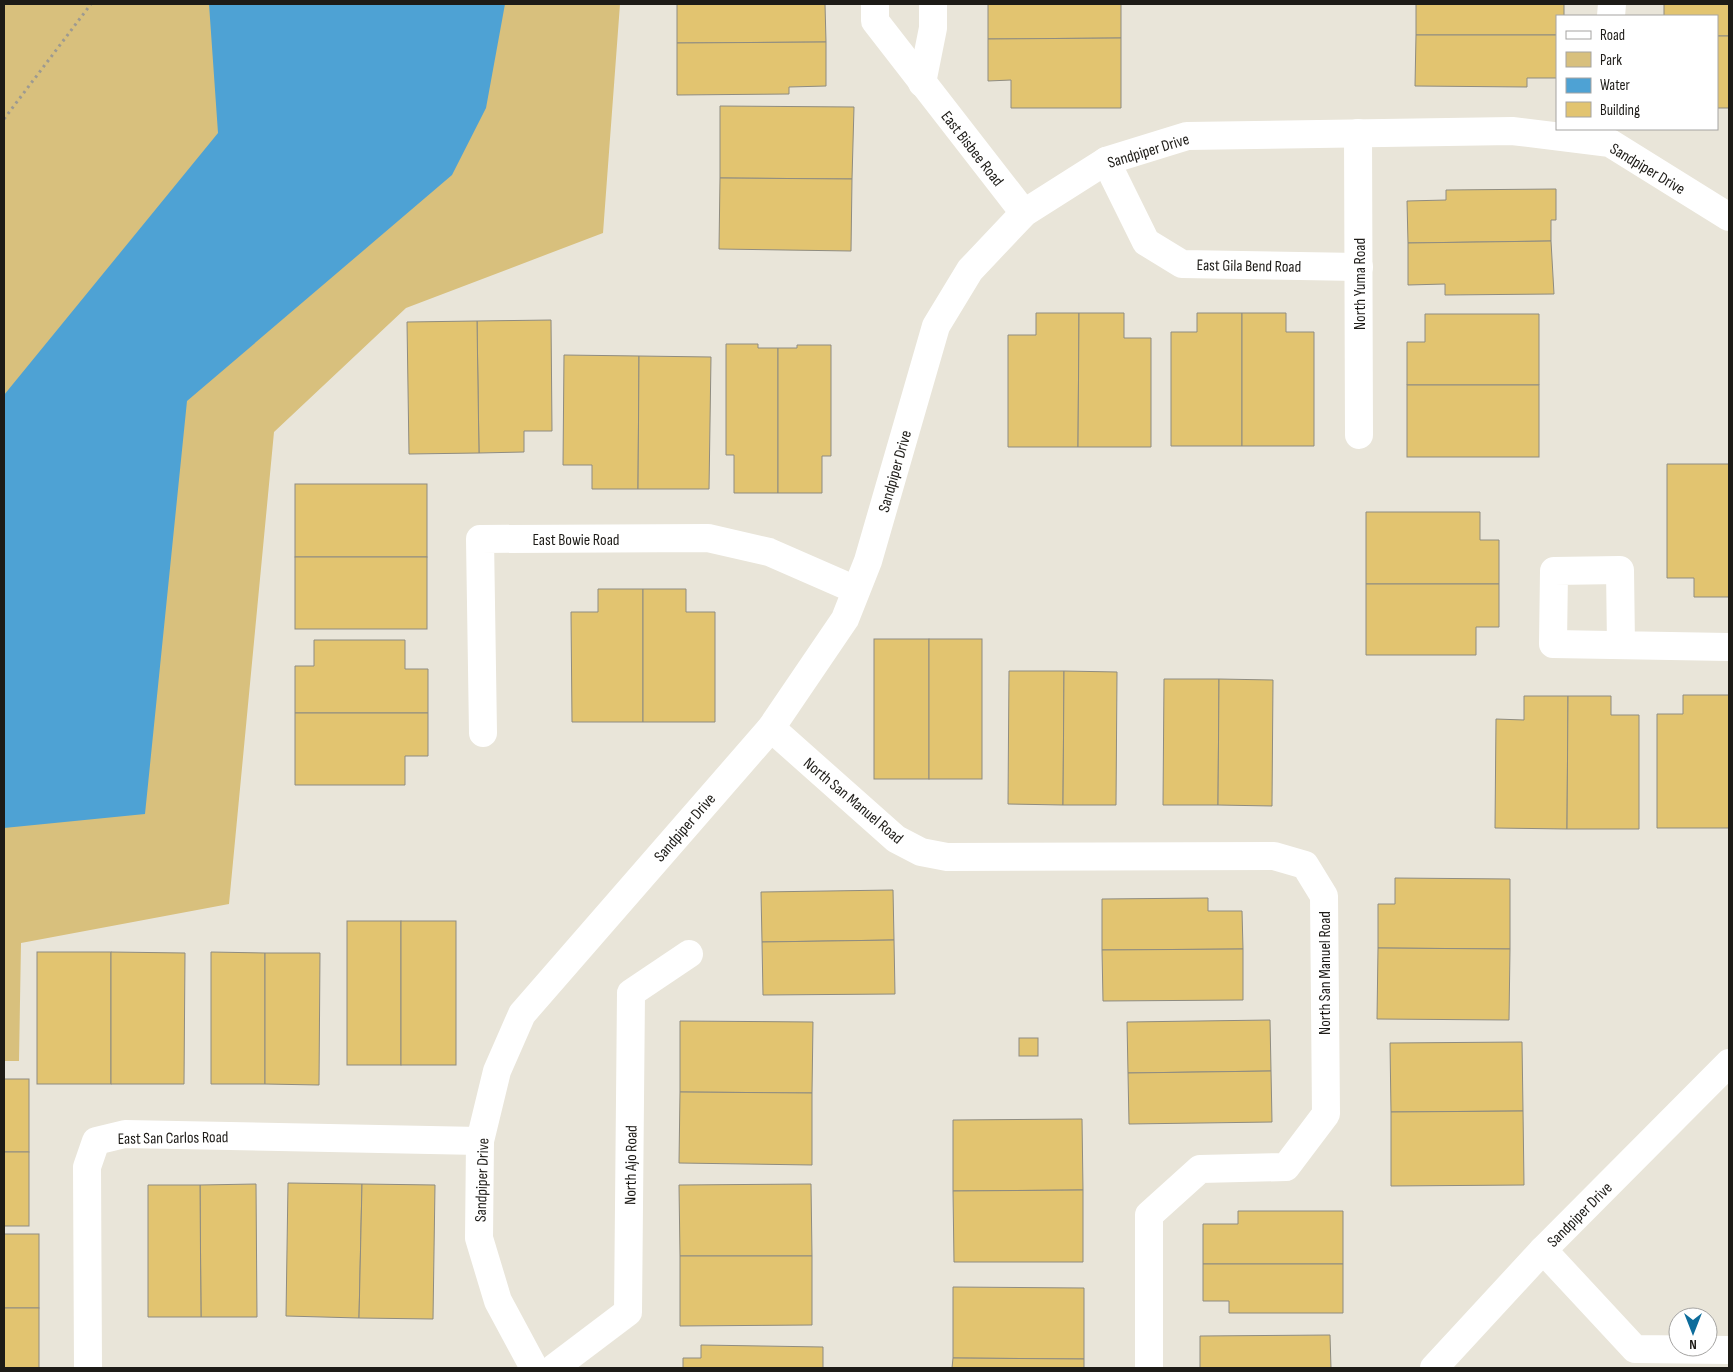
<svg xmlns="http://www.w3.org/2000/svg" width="1733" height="1372" font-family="'Sofia Sans Condensed',sans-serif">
	<rect width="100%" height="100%" fill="#e9e5d9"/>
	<polygon fill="#d8c07d" points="4,4 620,4 603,233 406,308 274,432 229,904 21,943 19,1061 4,1061"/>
	<polygon fill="#4ea2d4" points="209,4 505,4 486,108 452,175 187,401 145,814 4,828 4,395 218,133"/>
	<g fill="#e2c470" stroke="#8f8c81">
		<polygon points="677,4 825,4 826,42 677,43"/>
		<polygon points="988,4 1121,4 1121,38 988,39"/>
		<polygon points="1416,4 1564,4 1564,16 1557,16 1557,35 1416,35"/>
		<polygon points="1664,4 1729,4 1729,36 1717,36 1717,16 1664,16"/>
		<polygon points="1416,35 1557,35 1557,78 1527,78 1527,87 1415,86"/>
		<rect x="1717" y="36" width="12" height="72"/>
		<polygon points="1121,38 1121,108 1011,108 1011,80 988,81 988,39"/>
		<polygon points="826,42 826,86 789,87 789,94 677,95 677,43"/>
		<polygon points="720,106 854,107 852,179 720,178"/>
		<polygon points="720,178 852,179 851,251 719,249"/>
		<polygon points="1556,189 1556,220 1551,220 1551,241 1408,243 1407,201 1446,200 1446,190"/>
		<polygon points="1551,241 1554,294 1445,295 1445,284 1408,285 1408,243"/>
		<polygon points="1036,313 1079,313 1078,447 1008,447 1008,335 1036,335"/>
		<polygon points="1079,313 1124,313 1124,338 1151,338 1151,447 1078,447"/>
		<polygon points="1197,313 1242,313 1242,446 1171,446 1171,332 1197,332"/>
		<polygon points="1242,313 1286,313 1286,332 1314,332 1314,446 1242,446"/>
		<polygon points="1425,314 1539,314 1539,385 1407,385 1407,342 1425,342"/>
		<polygon points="551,320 552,431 524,431 524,452 479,453 477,321"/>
		<polygon points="477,321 479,453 409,454 407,322"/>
		<polygon points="726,344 758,344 758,348 778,348 778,493 734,493 734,455 726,455"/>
		<polygon points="797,345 831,345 831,456 822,456 822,493 778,493 778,348 797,348"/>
		<polygon points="564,355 639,356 638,489 592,489 592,465 563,465"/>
		<polygon points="639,356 711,357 709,489 638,489"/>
		<rect x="1407" y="385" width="132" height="72"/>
		<polygon points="1667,464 1729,464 1729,597 1694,597 1694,578 1667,578"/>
		<rect x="295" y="484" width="132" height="73"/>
		<polygon points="1366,512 1480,512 1480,540 1499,540 1499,584 1366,584"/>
		<rect x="295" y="557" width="132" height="72"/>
		<polygon points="1366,584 1499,584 1499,627 1476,627 1476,655 1366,655"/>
		<polygon points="598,589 643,589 643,722 572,722 571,612 598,612"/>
		<polygon points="643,589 686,589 686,612 715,612 715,722 643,722"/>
		<rect x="874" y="639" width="55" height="140"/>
		<rect x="929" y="639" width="53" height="140"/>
		<polygon points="314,640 405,640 405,669 428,669 428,713 295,713 295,666 314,666"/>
		<polygon points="1009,671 1064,671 1063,805 1008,804"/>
		<polygon points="1064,671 1117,672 1116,805 1063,805"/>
		<polygon points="1164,679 1219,679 1218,805 1163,805"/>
		<polygon points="1219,679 1273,680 1272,806 1218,805"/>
		<polygon points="1683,695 1729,695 1729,828 1657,828 1657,714 1683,714"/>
		<polygon points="1524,696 1568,696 1567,829 1495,828 1496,719 1524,720"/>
		<polygon points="1568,696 1611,696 1611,715 1639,715 1639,829 1567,829"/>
		<polygon points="295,713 428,713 428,756 405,756 405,785 295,785"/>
		<polygon points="1395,878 1510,879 1510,949 1378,948 1378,904 1395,904"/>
		<polygon points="893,890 894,940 762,942 761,892"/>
		<polygon points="1208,898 1208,911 1242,911 1243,949 1102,950 1102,899"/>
		<rect x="347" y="921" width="54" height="144"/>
		<rect x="401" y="921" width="55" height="144"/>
		<polygon points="894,940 895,994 763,995 762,942"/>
		<polygon points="1378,948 1510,949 1509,1020 1377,1019"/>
		<polygon points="1243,949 1243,1000 1103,1001 1102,950"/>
		<rect x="37" y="952" width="74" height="132"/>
		<polygon points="111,952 185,953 184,1084 111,1084"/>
		<polygon points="211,952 265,953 265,1084 211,1084"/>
		<polygon points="265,953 320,953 319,1085 265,1084"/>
		<polygon points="1270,1020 1271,1071 1128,1073 1127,1022"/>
		<polygon points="680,1021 813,1022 812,1093 680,1092"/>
		<rect x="1019" y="1038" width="19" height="18"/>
		<polygon points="1522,1042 1523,1111 1391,1112 1390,1043"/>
		<polygon points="1271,1071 1272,1122 1129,1124 1128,1073"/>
		<rect x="4" y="1079" width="25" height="73"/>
		<polygon points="680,1092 812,1093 812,1165 679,1163"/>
		<polygon points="1523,1111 1524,1185 1391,1186 1391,1112"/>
		<polygon points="1082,1119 1083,1190 953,1191 953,1120"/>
		<rect x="4" y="1152" width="25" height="74"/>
		<polygon points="288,1183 362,1184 359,1318 286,1316"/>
		<polygon points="256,1184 257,1317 201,1317 200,1185"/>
		<polygon points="362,1184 435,1185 433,1319 359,1318"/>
		<polygon points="811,1184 812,1256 680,1256 679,1185"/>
		<polygon points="148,1185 200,1185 201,1317 148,1317"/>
		<polygon points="1083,1190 1083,1262 954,1262 953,1191"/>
		<polygon points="1238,1211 1343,1211 1343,1264 1203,1264 1203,1224 1238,1224"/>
		<rect x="4" y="1234" width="35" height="74"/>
		<polygon points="680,1256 812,1256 812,1325 680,1326"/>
		<polygon points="1203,1264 1343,1264 1343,1313 1229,1313 1229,1301 1203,1301"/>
		<polygon points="953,1287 1084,1288 1084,1359 953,1358"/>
		<rect x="4" y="1308" width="35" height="60"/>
		<polygon points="1330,1335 1331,1368 1200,1368 1200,1336"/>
		<polygon points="701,1345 823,1347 823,1368 683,1368 683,1358 701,1358"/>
		<polygon points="953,1358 1084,1359 1084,1368 952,1368"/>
	</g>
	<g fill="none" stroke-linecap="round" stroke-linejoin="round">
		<polyline stroke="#9d9a91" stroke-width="3" stroke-dasharray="2.5 4" stroke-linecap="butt" points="4,119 91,4"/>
		<g stroke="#fff" stroke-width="28">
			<polyline points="875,4 875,21 1024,213"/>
			<polyline points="1611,16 1612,4"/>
			<polyline points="922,83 933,28 933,4"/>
			<polyline points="1358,133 1359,435"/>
			<polyline points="1106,161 1146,242 1182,264 1359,267"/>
			<polyline points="1621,645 1620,570 1554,571 1553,644 1729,647"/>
			<polyline points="771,728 896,839 921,852 947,857 1274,856 1305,865 1324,896 1326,1114 1286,1167 1200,1169 1149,1215 1149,1368"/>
			<polyline points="483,733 480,539 708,538 769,552 856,590"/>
			<polyline points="1543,1250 1635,1349 1729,1350"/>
			<polyline points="88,1368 87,1167 96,1141 125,1134 480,1141"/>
			<polyline points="534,1368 498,1301 479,1238 480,1141 497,1071 522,1014 771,728 845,619 868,561 936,326 970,270 1024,213 1106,161 1187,136 1512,131 1610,143 1729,217"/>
			<polyline points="554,1368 628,1312 631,993 689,954"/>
			<polyline points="1434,1368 1543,1250 1729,1063"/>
		</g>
	</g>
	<g text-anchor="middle" stroke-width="4.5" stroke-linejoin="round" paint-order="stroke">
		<g font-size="16" fill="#1d1b17" stroke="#fff">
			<text transform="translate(973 148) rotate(52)" y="6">East Bisbee Road</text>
			<text transform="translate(1148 150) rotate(-17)" y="6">Sandpiper Drive</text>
			<text transform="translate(1648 168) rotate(31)" y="6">Sandpiper Drive</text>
			<text transform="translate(1249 265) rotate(1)" y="6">East Gila Bend Road</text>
			<text transform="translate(1359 284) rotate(-90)" y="6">North Yuma Road</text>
			<text transform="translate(894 471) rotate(-74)" y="6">Sandpiper Drive</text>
			<text x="576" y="545">East Bowie Road</text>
			<text transform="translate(854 800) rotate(40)" y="6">North San Manuel Road</text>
			<text transform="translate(684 827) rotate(-49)" y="6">Sandpiper Drive</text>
			<text transform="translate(1324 973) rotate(-90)" y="6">North San Manuel Road</text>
			<text transform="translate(173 1137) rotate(-1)" y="6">East San Carlos Road</text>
			<text transform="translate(630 1165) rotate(-89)" y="6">North Ajo Road</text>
			<text transform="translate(481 1180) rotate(-88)" y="6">Sandpiper Drive</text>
			<text transform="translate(1579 1214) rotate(-45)" y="6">Sandpiper Drive</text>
		</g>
	</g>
	<rect width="1733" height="1372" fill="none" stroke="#1d1b17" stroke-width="10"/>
	<rect x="1556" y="15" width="162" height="115" fill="#ffffff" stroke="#a5a4a2"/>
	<rect x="1566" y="31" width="25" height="8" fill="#ffffff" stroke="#a5a4a2"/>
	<text x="1600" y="40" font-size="15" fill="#1d1b17">Road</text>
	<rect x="1566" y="52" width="25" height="15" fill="#d8c07d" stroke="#a5a4a2"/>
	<text x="1600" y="65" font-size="15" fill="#1d1b17">Park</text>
	<rect x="1566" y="78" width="25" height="15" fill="#4ea2d4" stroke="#a5a4a2"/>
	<text x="1600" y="90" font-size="15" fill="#1d1b17">Water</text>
	<rect x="1566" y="102" width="25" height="15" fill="#e2c470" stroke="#a5a4a2"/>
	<text x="1600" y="115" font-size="15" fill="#1d1b17">Building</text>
	<g transform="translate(1693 1332) rotate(180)"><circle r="24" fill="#ffffff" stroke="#a5a4a2"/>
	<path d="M0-4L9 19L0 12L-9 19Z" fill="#0d6c9b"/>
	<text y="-8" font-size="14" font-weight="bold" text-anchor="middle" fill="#1d1b17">N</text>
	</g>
</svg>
